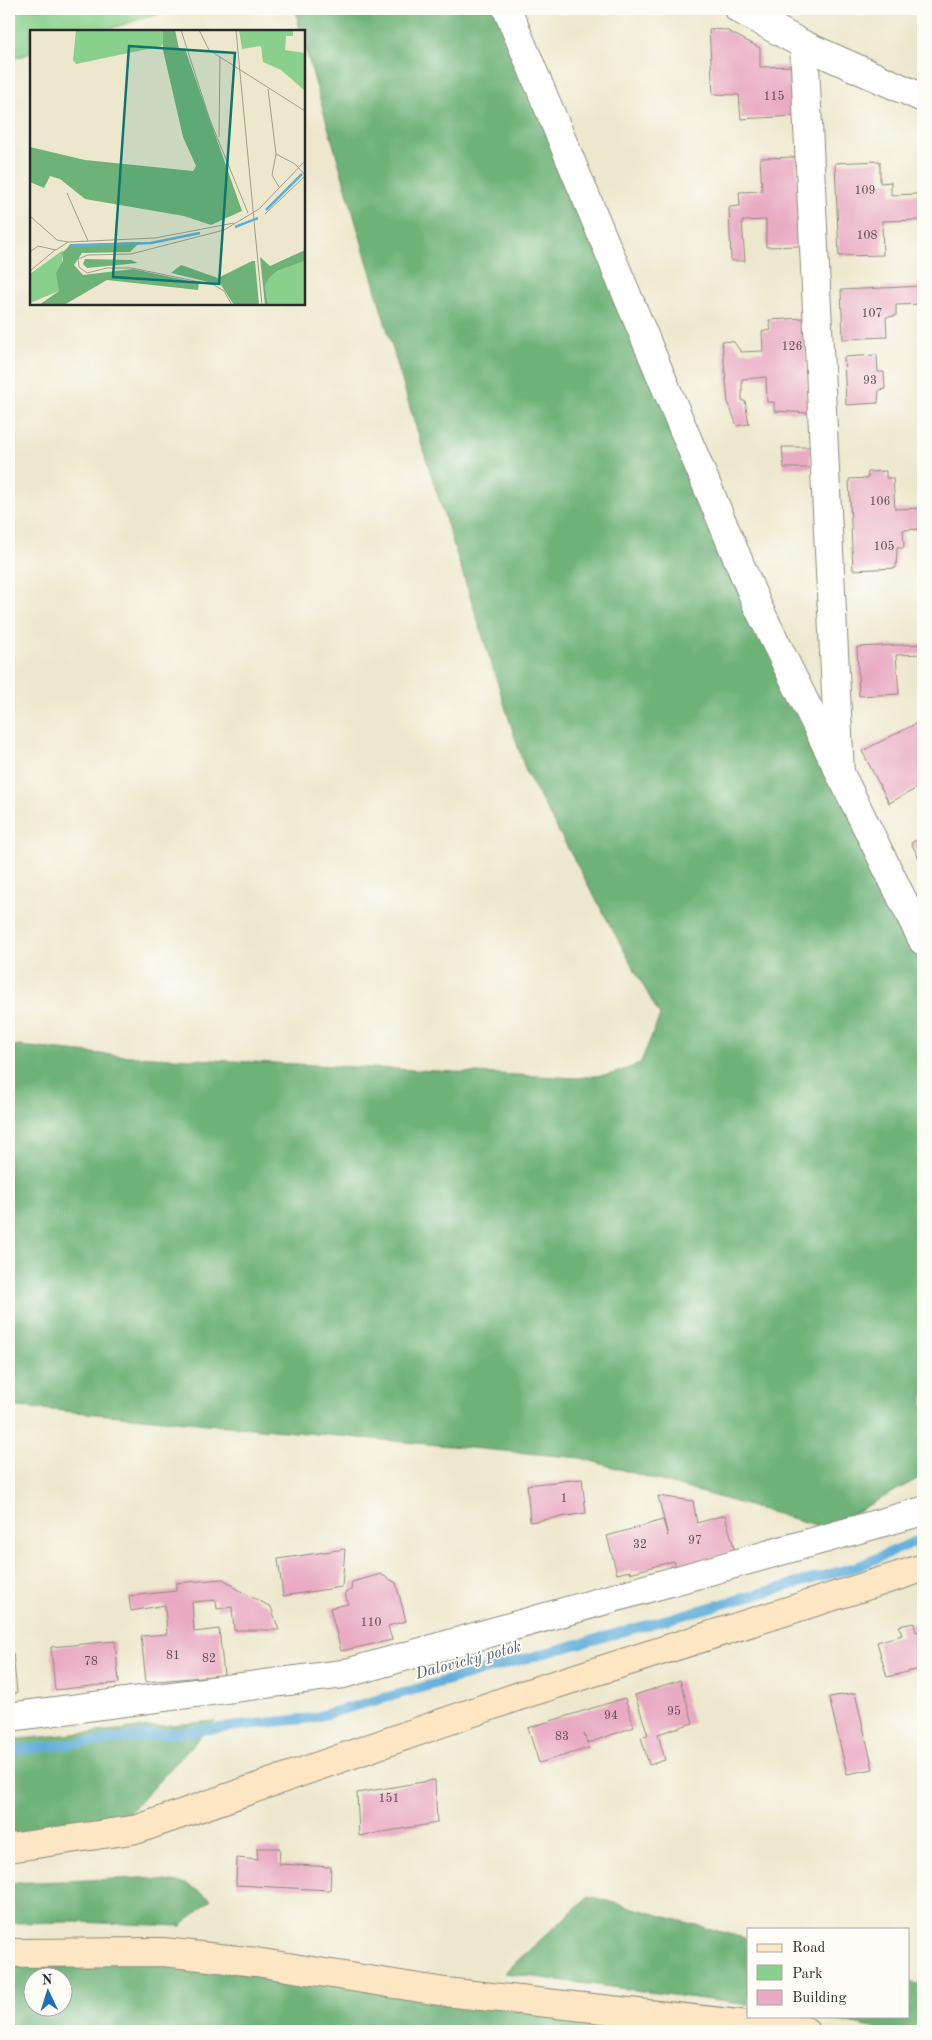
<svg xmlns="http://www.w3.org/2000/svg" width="932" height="2040" font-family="'Old Standard TT',serif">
	<rect width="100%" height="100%" fill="#fdfcf7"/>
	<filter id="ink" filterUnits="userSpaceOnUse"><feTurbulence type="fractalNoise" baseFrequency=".02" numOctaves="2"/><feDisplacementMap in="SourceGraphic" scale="10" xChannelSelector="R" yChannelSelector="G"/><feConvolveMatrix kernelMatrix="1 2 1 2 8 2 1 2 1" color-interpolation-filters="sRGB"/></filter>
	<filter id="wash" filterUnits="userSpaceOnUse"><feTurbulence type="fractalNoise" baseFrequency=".0096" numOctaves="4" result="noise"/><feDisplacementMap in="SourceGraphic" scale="20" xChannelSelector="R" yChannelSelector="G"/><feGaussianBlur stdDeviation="1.12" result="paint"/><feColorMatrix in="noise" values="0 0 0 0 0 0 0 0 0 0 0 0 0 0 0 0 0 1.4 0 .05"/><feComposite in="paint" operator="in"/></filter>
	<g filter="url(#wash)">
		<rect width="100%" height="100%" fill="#ede8cd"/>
		<polygon fill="#89d08c" stroke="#5a7e5c" points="9,9 174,9 102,31 31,31 31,53 9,60"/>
		<g fill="#6eb278" stroke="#4c6e52" fill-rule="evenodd">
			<polygon points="296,9 495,9 757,616 923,956 923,1476 826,1528 581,1458 9,1406 9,1045 111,1055 577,1078 612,1074 640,1064 660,1016 526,772 410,408 304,44 304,31 300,31"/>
			<polygon points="215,1721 130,1812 9,1842 9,1740"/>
			<polygon points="143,1878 187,1884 211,1899 181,1926 75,1922 9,1923 9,1883"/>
			<polygon points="589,1896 748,1939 748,2005 504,1973"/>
			<path d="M 168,1959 L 691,2031 L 9,2031 L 9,1967 ZM 32,1978 L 62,1978 L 62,2008 L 32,2008 Z"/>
			<polygon points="908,1982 923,1985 923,2031 886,2031 817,2016 908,2016"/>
		</g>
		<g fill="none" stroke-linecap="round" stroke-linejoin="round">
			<polyline stroke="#60add9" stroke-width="10" points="9,1751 312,1718 859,1566 923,1538"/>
		</g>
		<g id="blocks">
			<g fill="#e9abc3">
				<polygon points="709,29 726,30 760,48 760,67 792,66 795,116 741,119 739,95 713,94"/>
				<polygon points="796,157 801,246 766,247 766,220 742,221 745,261 731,261 729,207 740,206 739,192 762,191 760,158"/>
				<polygon points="880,161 880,183 891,182 891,195 917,194 923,220 882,221 883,255 839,256 835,163"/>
				<polygon points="923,286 923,304 896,305 896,316 886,317 887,337 843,339 841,290"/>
				<polygon points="804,318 809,413 774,411 774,402 767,402 766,377 742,379 742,401 745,401 749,424 737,426 728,402 722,341 734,342 741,352 763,351 762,331 771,330 769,320"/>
				<polygon points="877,355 878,372 884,372 885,389 879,390 878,403 846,405 844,357"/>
				<polygon points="782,447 810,447 811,468 784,468"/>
				<polygon points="886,471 886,478 893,478 895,509 923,508 923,529 903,530 904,548 897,548 896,568 853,570 849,479 868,478 868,472"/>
				<polygon points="923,644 923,654 896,655 899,694 859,696 857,647"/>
				<polygon points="923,720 923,736 921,738 923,742 923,785 889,803 862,751"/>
				<polygon points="923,837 923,866 911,843"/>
				<polygon points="582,1479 586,1513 530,1522 527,1485"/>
				<polygon points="658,1496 693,1501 697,1523 725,1515 735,1551 676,1567 674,1561 630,1573 630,1571 617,1574 607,1536 663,1520 668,1536"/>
				<polygon points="345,1549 342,1587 283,1596 278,1559"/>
				<polygon points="381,1574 396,1583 406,1621 388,1626 392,1640 341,1651 330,1608 348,1604 345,1593 351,1590 352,1582"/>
				<polygon points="223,1579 233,1585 233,1587 271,1607 279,1630 234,1630 232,1607 217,1609 216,1600 192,1602 194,1632 219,1629 224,1675 146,1682 141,1636 167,1634 165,1605 131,1611 129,1596 176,1591 176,1583"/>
				<polygon points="914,1623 916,1632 923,1630 923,1668 887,1677 877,1642 902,1635 899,1626"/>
				<polygon points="115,1641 119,1683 55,1690 51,1647"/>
				<polygon points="13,1653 17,1693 9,1693 9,1654"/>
				<polygon points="680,1680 693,1723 658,1734 665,1760 649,1765 641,1737 648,1735 635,1695"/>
				<polygon points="855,1693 873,1769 847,1774 829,1697"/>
				<polygon points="625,1698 634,1727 588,1743 584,1734 589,1748 539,1763 528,1728"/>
				<polygon points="435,1780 437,1823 359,1836 357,1793"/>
				<polygon points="257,1848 280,1848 279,1864 331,1867 330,1890 236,1885 237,1858 258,1860"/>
			</g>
		</g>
	</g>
	<g filter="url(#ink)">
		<use href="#blocks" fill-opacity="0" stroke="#8c8a7c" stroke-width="1"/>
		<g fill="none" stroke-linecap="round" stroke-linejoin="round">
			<defs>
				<g id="minor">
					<polyline points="739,9 804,45 923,98"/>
					<polyline points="804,45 840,774"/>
					<polyline points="9,1717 343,1674 923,1511"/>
				</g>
				<polyline id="tertiary" points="507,9 757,605 923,941"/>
				<g id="secondary">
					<polyline points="9,1848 138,1829 525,1694 923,1568"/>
					<polyline points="9,1953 163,1952 256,1962 445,1992 805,2031"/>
				</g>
			</defs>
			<use href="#minor" stroke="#8c8a7c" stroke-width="30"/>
			<use href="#tertiary" stroke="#8c8a7c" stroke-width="30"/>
			<use href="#secondary" stroke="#8c8a7c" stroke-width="30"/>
			<use href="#minor" stroke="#fff" stroke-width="28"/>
			<use href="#tertiary" stroke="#fff" stroke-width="28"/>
			<use href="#secondary" stroke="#fce6c4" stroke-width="28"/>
		</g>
	</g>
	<g text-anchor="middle" stroke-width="4" stroke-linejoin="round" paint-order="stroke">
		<g font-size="12" fill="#5a4b51">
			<text x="774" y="100">115</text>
			<text x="865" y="194">109</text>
			<text x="867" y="239">108</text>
			<text x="872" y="317">107</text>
			<text x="792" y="350">126</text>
			<text x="870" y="384">93</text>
			<text x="880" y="505">106</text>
			<text x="884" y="550">105</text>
			<text x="564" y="1502">1</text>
			<text x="695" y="1544">97</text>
			<text x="640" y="1548">32</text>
			<text x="371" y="1626">110</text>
			<text x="173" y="1659">81</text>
			<text x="209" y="1662">82</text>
			<text x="91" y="1665">78</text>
			<text x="674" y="1715">95</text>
			<text x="611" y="1719">94</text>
			<text x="562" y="1740">83</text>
			<text x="389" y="1802">151</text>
		</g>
		<g font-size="16" font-style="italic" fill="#405f71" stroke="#fdfcf7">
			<text transform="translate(468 1659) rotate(-15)" y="6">Dalovický potok</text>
		</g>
	</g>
	<g transform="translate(30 30)">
		<rect width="275" height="275" fill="#ede8cd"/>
		<path d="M 46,0 L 133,0 L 135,11 L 132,16 L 46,34 L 43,30 ZM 209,0 L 263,0 L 263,6 L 256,6 L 255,20 L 275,23 L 274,60 L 251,40 L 233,32 L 231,16 L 212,19 ZM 33,220 L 29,261 L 0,273 L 0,244 ZM 275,231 L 275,275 L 238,275 L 235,256 L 239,247 L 247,241 Z" fill="#89d08c"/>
		<path d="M 133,0 L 145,0 L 149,19 L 155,19 L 212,181 L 181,195 L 154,186 L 55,169 L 30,149 L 20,146 L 14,158 L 0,152 L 0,117 L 55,130 L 163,141 L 166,136 L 153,107 L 133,20 ZM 110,212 L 100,222 L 52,223 L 44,235 L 53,245 L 103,239 L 169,253 L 168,260 L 77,250 L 34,275 L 9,275 L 29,261 L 26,243 L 33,230 L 32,223 L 41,214 ZM 275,220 L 275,231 L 247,241 L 239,248 L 235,256 L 238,275 L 235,275 L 230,227 L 240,236 ZM 55,229 L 101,230 L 108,233 L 57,238 L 53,234 ZM 222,231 L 225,231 L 229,275 L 204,275 L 191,255 L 141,243 L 151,235 L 188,248 Z" fill="#6eb278"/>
		<path fill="none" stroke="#60add9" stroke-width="2.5" d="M 236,180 L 272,144M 205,197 L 228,188M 39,216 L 121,213 L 170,203"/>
		<path fill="none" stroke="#9f9c8c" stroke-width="1" d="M 151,0 L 180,90 L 218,183M 169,0 L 179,20 L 275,81M 206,0 L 232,275M 238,59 L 246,124 L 242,145 L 249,157M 189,107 L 190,27M 246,124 L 265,134 L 275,145M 37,163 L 58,211M 235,184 L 275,146M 0,186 L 27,210 L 38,212 L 125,208 L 204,193M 0,222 L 8,216 L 26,220 L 38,212M 0,241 L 25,220M 202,275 L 194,261 L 184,255 L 102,238 L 77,238 L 57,243 L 49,237 L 48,229 L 58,225 L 101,224 L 194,200 L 229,179 L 275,131"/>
		<path fill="#0f766e" fill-opacity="0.15" stroke="#0f766e" stroke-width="2.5" d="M 99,16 L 205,23 L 189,254 L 83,247 Z"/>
		<rect width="275" height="275" fill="none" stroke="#2b2b2b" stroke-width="2.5"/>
	</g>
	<rect width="932" height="2040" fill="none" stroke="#fdfcf7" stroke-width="30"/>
	<rect x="747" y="1928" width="162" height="90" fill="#fdfcf7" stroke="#a9a8a5"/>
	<rect x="757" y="1944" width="25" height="8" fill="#fce6c4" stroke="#a9a8a5"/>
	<text x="792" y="1952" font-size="15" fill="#2b2b2b">Road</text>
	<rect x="757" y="1965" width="25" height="15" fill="#89d08c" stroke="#a9a8a5"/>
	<text x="792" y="1978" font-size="15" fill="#2b2b2b">Park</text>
	<rect x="757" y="1990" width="25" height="15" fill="#e9abc3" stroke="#a9a8a5"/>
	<text x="792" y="2002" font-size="15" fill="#2b2b2b">Building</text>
	<g transform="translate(48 1992) rotate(356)"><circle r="24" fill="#fdfcf7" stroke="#a9a8a5"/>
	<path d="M0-4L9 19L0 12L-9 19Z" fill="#1f6fb2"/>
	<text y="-8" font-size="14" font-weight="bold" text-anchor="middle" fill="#2b2b2b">N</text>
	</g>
</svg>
